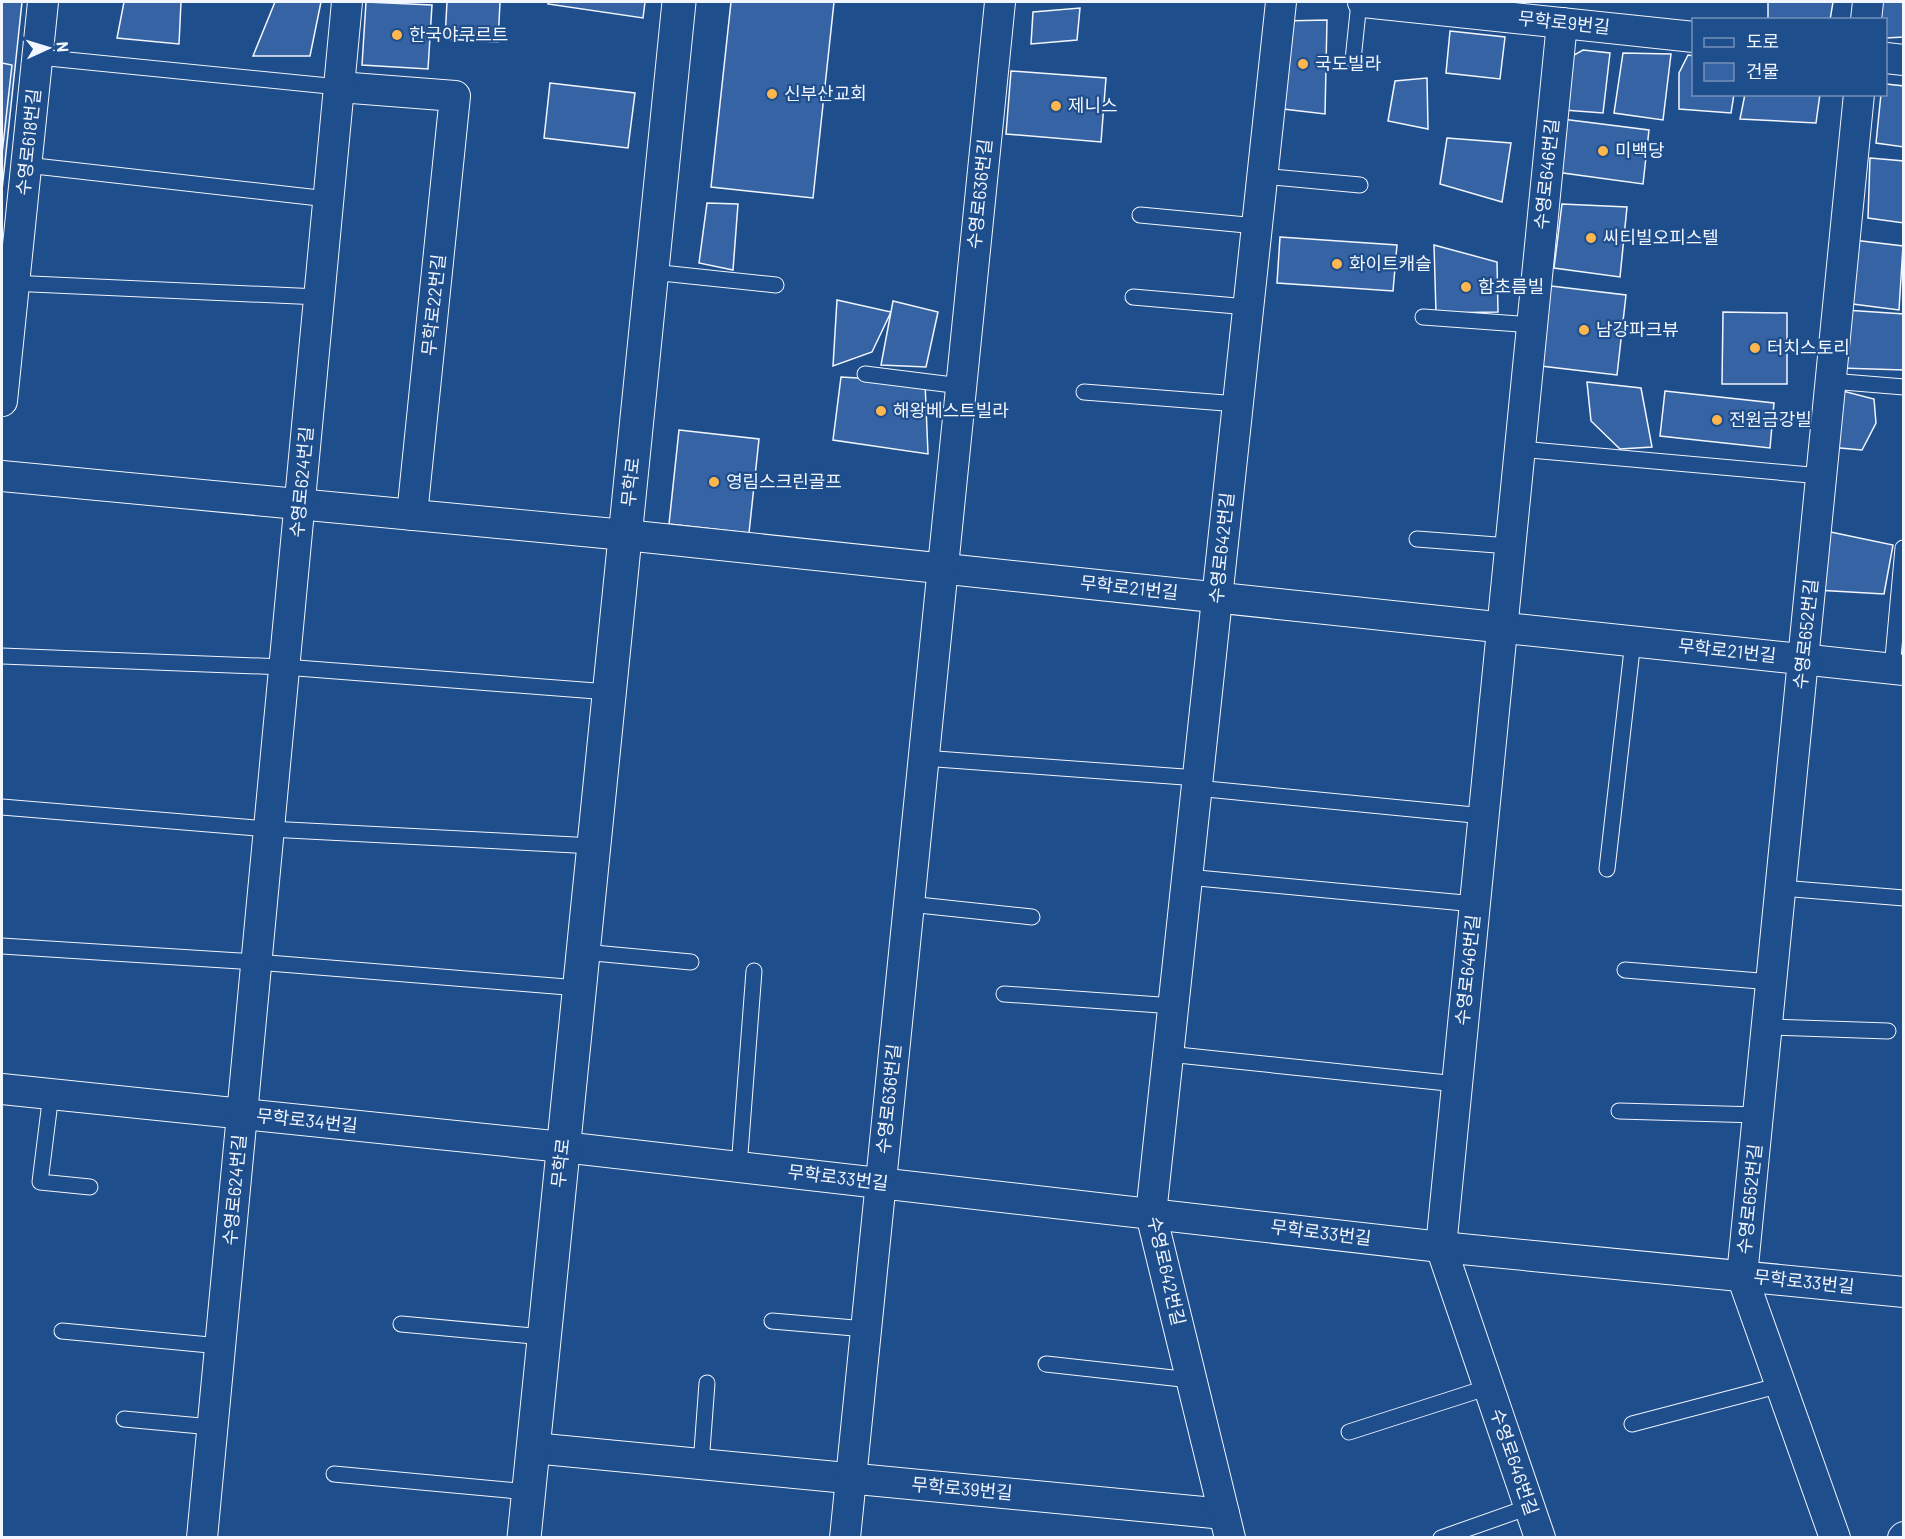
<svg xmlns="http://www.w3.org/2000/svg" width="1905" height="1539" font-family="Barlow,'Noto Sans KR',sans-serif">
	<rect width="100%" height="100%" fill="#1f4e8c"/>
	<g fill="#3563a3" stroke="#f2f6ff" stroke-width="1.5">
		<polygon points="2,2 22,2 2,190"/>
		<polygon points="124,2 181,2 179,44 117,38"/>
		<polygon points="275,2 321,2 310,56 253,56"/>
		<polygon points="366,2 432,5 428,69 362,65"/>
		<polygon points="447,2 500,2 498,42 445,39"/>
		<polygon points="549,2 645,2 643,18 548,4"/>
		<polygon points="731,2 834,2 813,198 711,187"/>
		<polygon points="1768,2 1833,2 1830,20 1768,20"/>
		<polygon points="1879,2 1904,2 1904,37 1886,38 1886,20 1879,20"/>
		<polygon points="1080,8 1077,40 1031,44 1033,12"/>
		<polygon points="1327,20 1325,114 1275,108 1282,21"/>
		<polygon points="1450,31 1505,37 1500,79 1446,73"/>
		<polygon points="1583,50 1610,53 1603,113 1564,110 1558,64"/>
		<polygon points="1623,53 1671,54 1663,120 1614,113"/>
		<polygon points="1688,55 1694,56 1694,94 1734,94 1731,113 1679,109 1679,73"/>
		<polygon points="2,63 12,65 2,154"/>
		<polygon points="1011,71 1106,78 1101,142 1006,134"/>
		<polygon points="1427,78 1428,129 1388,121 1395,81"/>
		<polygon points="550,83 635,93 628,148 544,138"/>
		<polygon points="1886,84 1904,86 1904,147 1876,143 1881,94 1886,94"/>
		<polygon points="1745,94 1820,94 1816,123 1740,119"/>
		<polygon points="1562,119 1649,130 1643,184 1556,172"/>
		<polygon points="1447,138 1511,143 1502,202 1440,184"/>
		<polygon points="1870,158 1904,161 1904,223 1868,218"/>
		<polygon points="707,203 738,204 733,270 699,263"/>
		<polygon points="1562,204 1627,207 1620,277 1554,268"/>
		<polygon points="1280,237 1397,245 1393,291 1277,283"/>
		<polygon points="1845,239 1903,246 1899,310 1845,303"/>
		<polygon points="1434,245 1497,262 1498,312 1436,313"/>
		<polygon points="1551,286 1626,295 1617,375 1541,366"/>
		<polygon points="837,300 891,312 872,352 833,366"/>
		<polygon points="893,301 938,312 926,367 881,365"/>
		<polygon points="1845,310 1904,314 1904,370 1840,368"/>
		<polygon points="1723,312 1787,313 1787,384 1722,384"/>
		<polygon points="841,377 925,382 928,454 833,440"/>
		<polygon points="1587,382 1641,388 1652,447 1620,449 1591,421"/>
		<polygon points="1835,389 1874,399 1876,423 1862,450 1829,447"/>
		<polygon points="1665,391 1774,403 1770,448 1660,436"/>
		<polygon points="679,430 759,439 749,533 669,524"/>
		<polygon points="1821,530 1893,545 1884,594 1816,590"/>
	</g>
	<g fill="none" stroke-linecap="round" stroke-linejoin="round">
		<defs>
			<g id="lane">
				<polyline points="38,57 339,87"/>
				<polyline points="1353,60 1359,2"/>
				<polyline points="26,165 328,199"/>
				<polyline points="1262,176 1360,185"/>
				<polyline points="1140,215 1257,226"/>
				<polyline points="652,272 776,285"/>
				<polyline points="10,283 319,297"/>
				<polyline points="1133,297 1248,307"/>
				<polyline points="1423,317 1532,325"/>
				<polyline points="865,374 961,386"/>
				<polyline points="1831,381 1904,387"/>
				<polyline points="1084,392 1238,404"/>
				<polyline points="1520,449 1821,476"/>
				<polyline points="1417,539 1510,546"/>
				<polyline points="2,656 284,667 609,692"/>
				<polyline points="1892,669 1903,548"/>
				<polyline points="923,758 1198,778"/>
				<polyline points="1196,788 1484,816"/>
				<polyline points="2,807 269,829 594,846"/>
				<polyline points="1607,869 1633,641"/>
				<polyline points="1187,877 1475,904"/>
				<polyline points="1781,888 1904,898"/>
				<polyline points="909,904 1032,917"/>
				<polyline points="2,946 256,962 579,988"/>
				<polyline points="583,952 691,962"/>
				<polyline points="1625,970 1772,982"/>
				<polyline points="1004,994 1174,1006"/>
				<polyline points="1767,1027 1888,1031"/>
				<polyline points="1168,1054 1457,1084"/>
				<polyline points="51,1094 40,1182 90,1187"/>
				<polyline points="1619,1111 1758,1115"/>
				<polyline points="739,1167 754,971"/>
				<polyline points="772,1321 866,1329"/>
				<polyline points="401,1324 544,1337"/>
				<polyline points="62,1331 220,1346"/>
				<polyline points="1046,1364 1191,1380"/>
				<polyline points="124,1419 212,1427"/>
				<polyline points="1632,1424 1781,1385"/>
				<polyline points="1349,1432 1489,1387"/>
				<polyline points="701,1464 707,1383"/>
				<polyline points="334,1474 528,1492"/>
				<polyline points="1441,1538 1529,1507"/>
			</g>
			<g id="street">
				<polyline points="1363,2 1694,37"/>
				<polyline points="1866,20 1868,2"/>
				<polyline points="1886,58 1904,60"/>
				<polyline points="339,87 455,96 412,515"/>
				<polyline points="2,401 43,2"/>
				<polyline points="2,476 625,535 1904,670"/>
				<polyline points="2,1089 563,1147 1441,1247 1904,1292"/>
				<polyline points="533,1448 1224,1514"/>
				<polyline points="202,1538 347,2"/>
				<polyline points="845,1538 1000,2"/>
				<polyline points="1230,1538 1151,1214 1281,2"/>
				<polyline points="1540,1538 1441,1247 1562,23"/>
				<polyline points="1835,1538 1742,1276 1859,94"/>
				<polyline points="1903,1538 1904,1537"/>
			</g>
			<polyline id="secondary" points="524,1538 679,2"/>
		</defs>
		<use href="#lane" stroke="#f2f6ff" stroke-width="17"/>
		<use href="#street" stroke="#f2f6ff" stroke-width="32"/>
		<use href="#secondary" stroke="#f2f6ff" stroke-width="35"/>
		<use href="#lane" stroke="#1f4e8c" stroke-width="15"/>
		<use href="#street" stroke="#1f4e8c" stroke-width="30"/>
		<use href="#secondary" stroke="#1f4e8c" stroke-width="33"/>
	</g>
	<g fill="#ffb74d" stroke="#1f4e8c" stroke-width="2">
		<circle cx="397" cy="35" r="6"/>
		<circle cx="1303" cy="64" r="6"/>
		<circle cx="772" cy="94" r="6"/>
		<circle cx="1056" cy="106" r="6"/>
		<circle cx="1603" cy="151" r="6"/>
		<circle cx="1591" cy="238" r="6"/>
		<circle cx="1337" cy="264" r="6"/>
		<circle cx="1466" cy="287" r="6"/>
		<circle cx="1584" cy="330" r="6"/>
		<circle cx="1755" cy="348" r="6"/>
		<circle cx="881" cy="411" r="6"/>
		<circle cx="1717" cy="420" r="6"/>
		<circle cx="714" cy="482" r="6"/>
	</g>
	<g text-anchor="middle" stroke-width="4.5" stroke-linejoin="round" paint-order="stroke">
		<g font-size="18" fill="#f2f6ff" stroke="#1f4e8c">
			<text transform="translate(1564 23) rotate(6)" y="6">무학로9번길</text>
			<text transform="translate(29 142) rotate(-84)" y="6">수영로618번길</text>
			<text transform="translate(1547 174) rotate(-84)" y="6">수영로646번길</text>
			<text transform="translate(980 194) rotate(-84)" y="6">수영로636번길</text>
			<text transform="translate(434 305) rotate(-84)" y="6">무학로22번길</text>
			<text transform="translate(302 482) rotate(-85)" y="6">수영로624번길</text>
			<text transform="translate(631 482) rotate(-84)" y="6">무학로</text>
			<text transform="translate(1222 548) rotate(-84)" y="6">수영로642번길</text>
			<text transform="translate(1129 588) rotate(6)" y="6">무학로21번길</text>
			<text transform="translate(1806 634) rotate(-84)" y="6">수영로652번길</text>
			<text transform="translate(1727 651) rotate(6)" y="6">무학로21번길</text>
			<text transform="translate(1468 970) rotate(-84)" y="6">수영로646번길</text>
			<text transform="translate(889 1099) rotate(-84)" y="6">수영로636번길</text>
			<text transform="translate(307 1121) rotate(6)" y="6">무학로34번길</text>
			<text transform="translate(561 1163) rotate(-84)" y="6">무학로</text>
			<text transform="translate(838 1178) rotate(7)" y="6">무학로33번길</text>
			<text transform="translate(235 1190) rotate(-85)" y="6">수영로624번길</text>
			<text transform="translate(1750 1199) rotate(-84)" y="6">수영로652번길</text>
			<text transform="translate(1321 1233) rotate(7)" y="6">무학로33번길</text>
			<text transform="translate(1166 1271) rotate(77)" y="6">수영로642번길</text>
			<text transform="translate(1804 1282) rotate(6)" y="6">무학로33번길</text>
			<text transform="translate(1514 1462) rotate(71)" y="6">수영로646번길</text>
			<text transform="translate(962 1489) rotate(5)" y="6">무학로39번길</text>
		</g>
		<g font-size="18" fill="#f2f6ff" stroke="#1f4e8c" text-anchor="start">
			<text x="409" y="41">한국야쿠르트</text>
			<text x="1315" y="70">국도빌라</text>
			<text x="784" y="100">신부산교회</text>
			<text x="1068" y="112">제니스</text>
			<text x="1615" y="157">미백당</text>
			<text x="1603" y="244">씨티빌오피스텔</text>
			<text x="1349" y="270">화이트캐슬</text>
			<text x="1478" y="293">함초름빌</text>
			<text x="1596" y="336">남강파크뷰</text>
			<text x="1767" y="354">터치스토리</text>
			<text x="893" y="417">해왕베스트빌라</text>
			<text x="1729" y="426">전원금강빌</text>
			<text x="726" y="488">영림스크린골프</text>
		</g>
	</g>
	<rect width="1905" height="1539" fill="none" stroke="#f2f6ff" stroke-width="6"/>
	<rect x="1692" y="18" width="195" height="78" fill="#1f4e8c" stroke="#7391ba" stroke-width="1.5"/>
	<rect x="1704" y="38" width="30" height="9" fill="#1f4e8c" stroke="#7391ba" stroke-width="1.5"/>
	<text x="1746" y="48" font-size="18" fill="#f2f6ff">도로</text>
	<rect x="1704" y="63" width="30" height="18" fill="#3563a3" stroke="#7391ba" stroke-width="1.5"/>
	<text x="1746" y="78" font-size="18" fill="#f2f6ff">건물</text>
	<g transform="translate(48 48) rotate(86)" stroke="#1f4e8c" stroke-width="4.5" paint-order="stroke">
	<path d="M0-4.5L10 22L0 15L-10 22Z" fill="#f2f6ff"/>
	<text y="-9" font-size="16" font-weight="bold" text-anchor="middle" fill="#f2f6ff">N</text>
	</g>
</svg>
